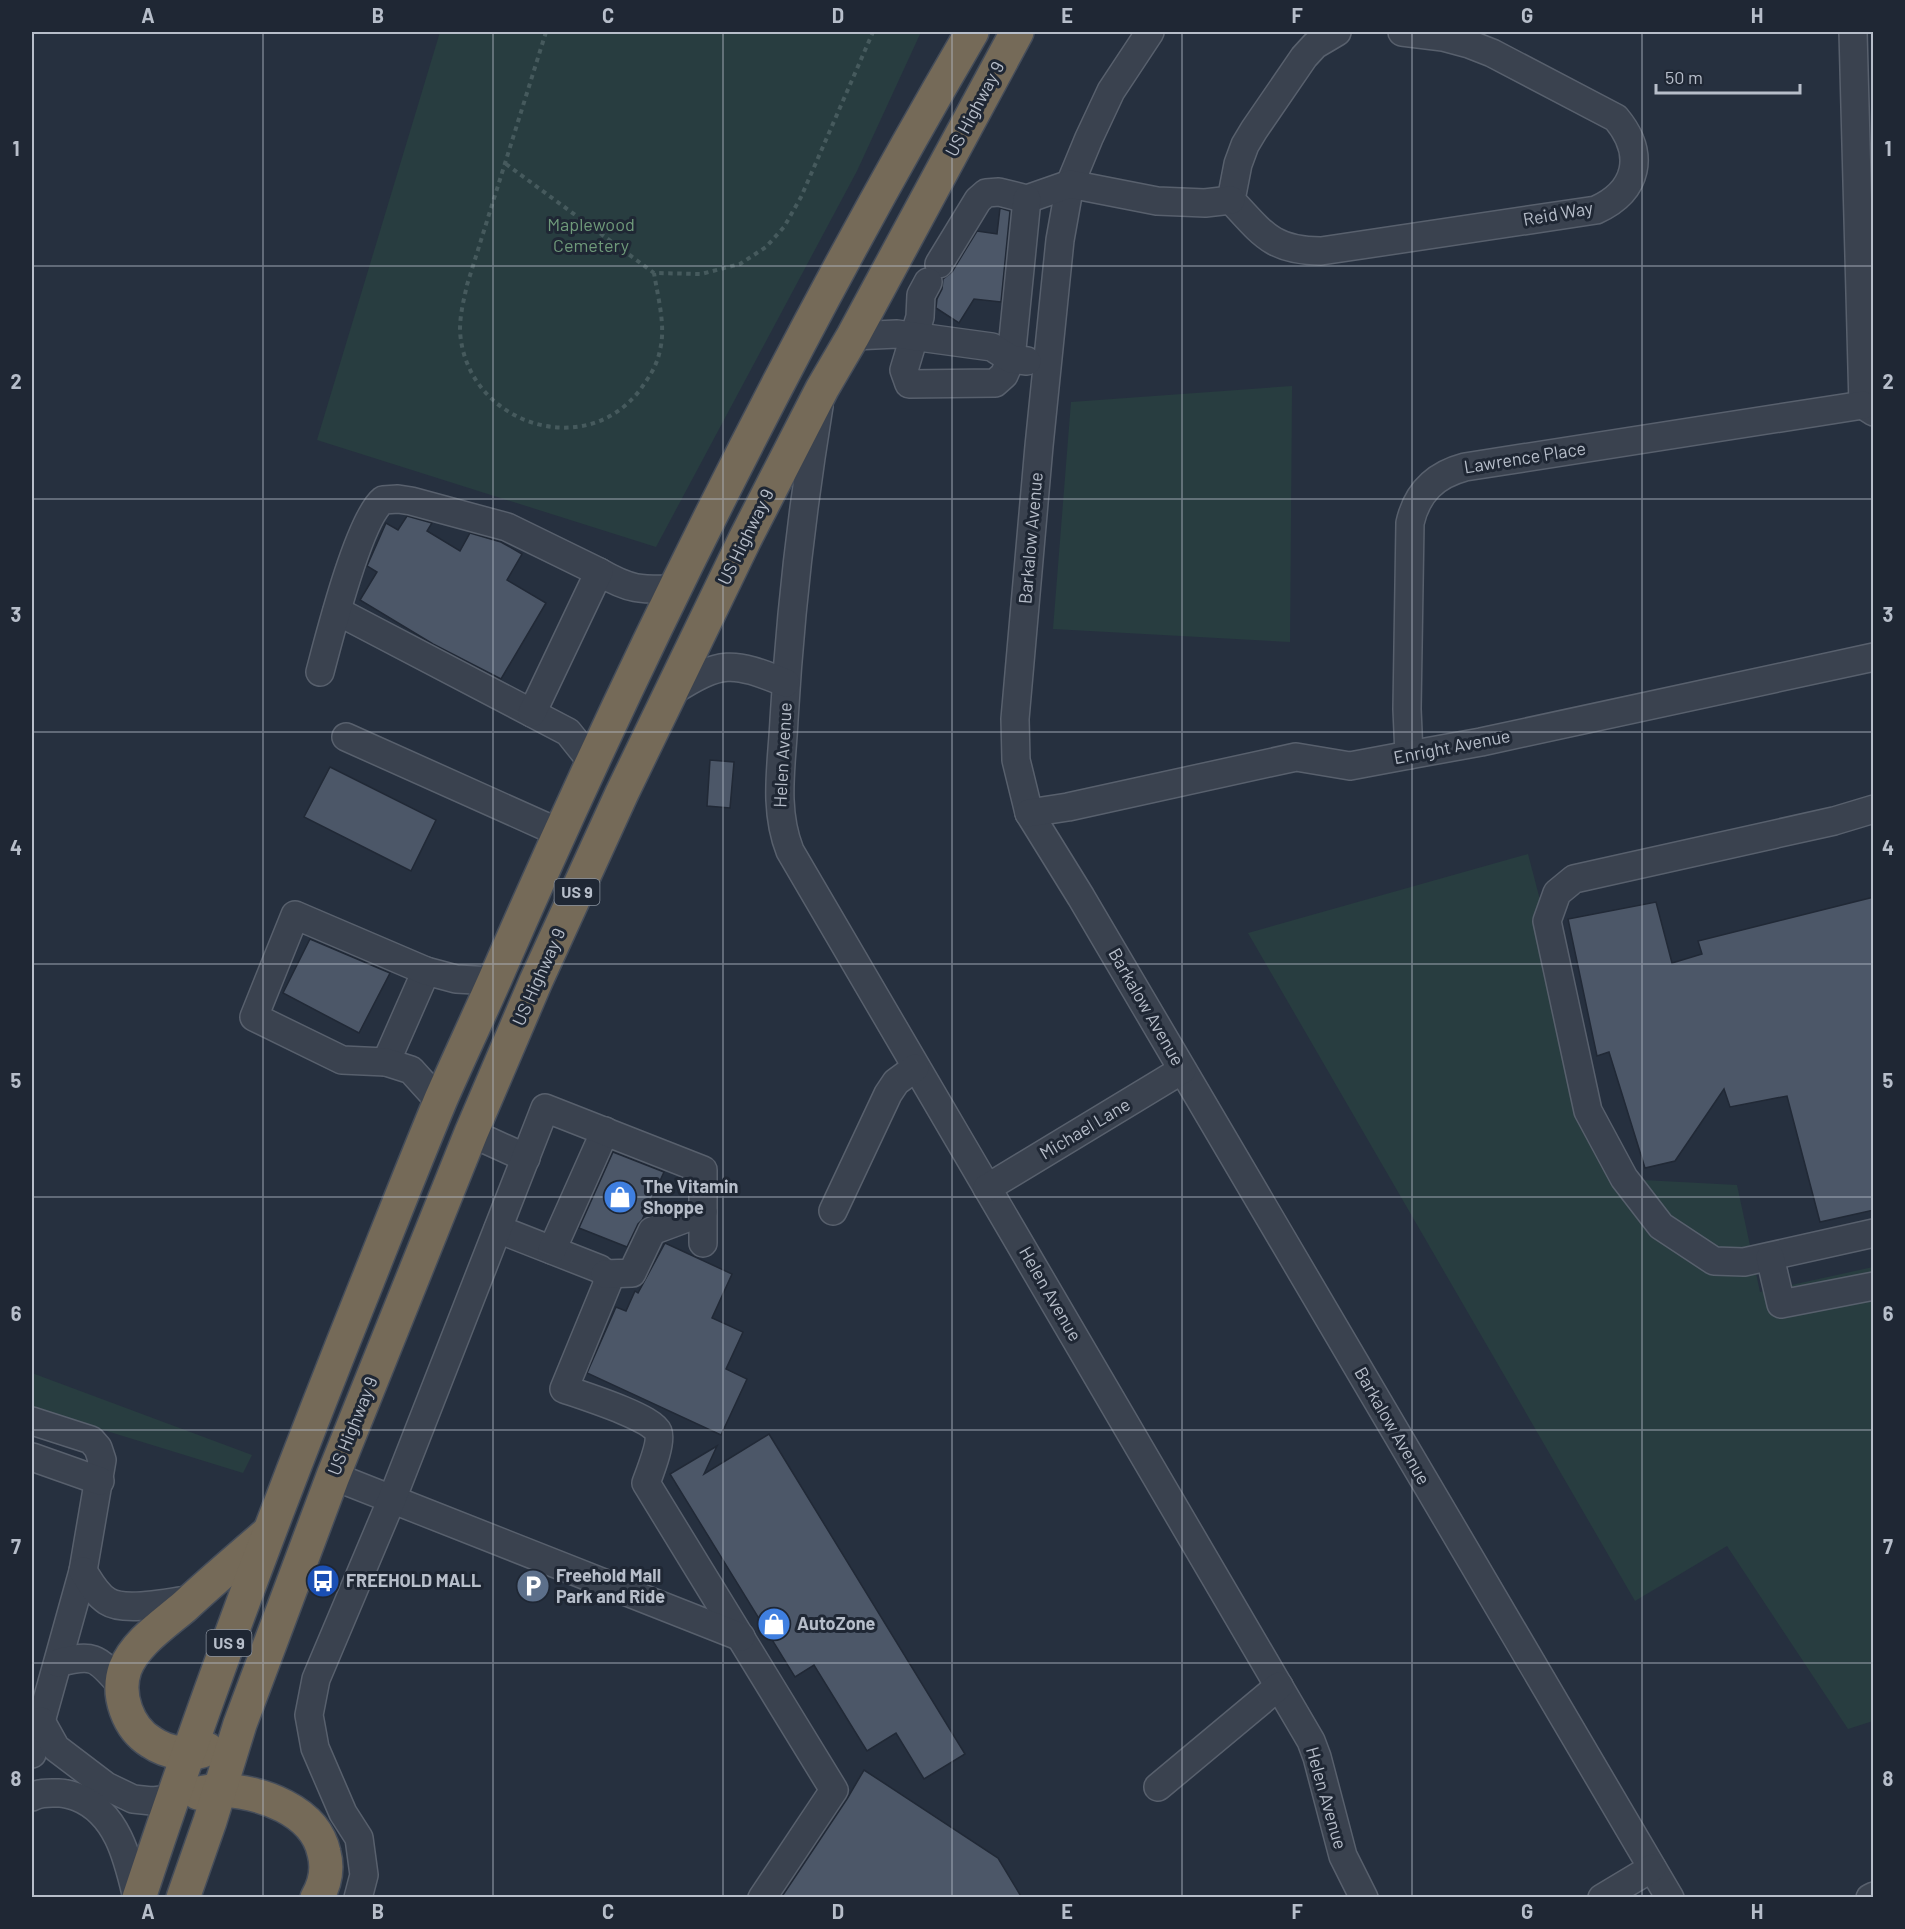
<svg xmlns="http://www.w3.org/2000/svg" width="1905" height="1929" font-family="Barlow,sans-serif">
	<rect width="100%" height="100%" fill="#26303f"/>
	<g fill="#283d40">
		<polygon points="440,32 921,32 857,171 656,547 317,440"/>
		<polygon points="1292,386 1290,642 1053,629 1071,402"/>
		<polygon points="1528,854 1606,1152 1624,1179 1737,1185 1760,1292 1873,1267 1873,1721 1848,1729 1727,1546 1635,1601 1248,933"/>
		<polygon points="32,1372 32,1373 252,1455 243,1473 32,1408"/>
	</g>
	<g fill="#4c5768" stroke="#212936" stroke-width="1.5">
		<polygon points="1000,208 1010,211 1001,302 974,299 959,323 936,308 937,299 942,289 943,279 952,272 977,231 997,234"/>
		<polygon points="407,516 432,523 427,531 460,551 470,533 501,542 522,554 507,580 546,603 501,679 433,644 360,600 377,572 367,566 386,523 398,530"/>
		<polygon points="710,760 734,762 730,808 707,806"/>
		<polygon points="330,767 436,820 411,871 304,817"/>
		<polygon points="1874,897 1874,1210 1820,1222 1787,1096 1730,1107 1724,1089 1675,1161 1645,1168 1609,1052 1597,1056 1568,919 1656,902 1672,963 1702,954 1698,941"/>
		<polygon points="310,939 390,973 359,1033 283,993"/>
		<polygon points="613,1152 664,1172 642,1220 638,1224 627,1247 579,1228"/>
		<polygon points="665,1243 732,1274 712,1318 743,1332 726,1369 747,1379 721,1435 587,1373 616,1307 626,1311 635,1291 638,1293"/>
		<polygon points="769,1434 965,1754 924,1779 896,1733 867,1751 814,1665 795,1677 670,1474 717,1446 704,1474"/>
		<polygon points="864,1770 998,1858 1022,1898 781,1898 847,1799"/>
	</g>
	<g fill="none" stroke-linecap="round" stroke-linejoin="round">
		<defs>
			<g id="minor">
				<polyline points="1150,32 1111,91 1089,138 1070,184 1060,240 1039,446 1015,719 1016,760 1029,813 1081,897 1670,1898"/>
				<path d="M 1337,32 L 1315,45 L 1304,57 L 1254,130 L 1245,145 L 1238,164 L 1231,200 C 1262,233 1272,251 1321,251 L 1596,210 C 1638,191 1646,154 1616,118 L 1492,53 L 1469,44 L 1443,37 L 1402,32"/>
				<polyline points="1853,32 1863,405 1874,412"/>
				<polyline points="939,264 978,200 986,193 999,192 1027,199 1070,184 1157,201 1205,203 1231,200"/>
				<polyline points="928,282 921,295 920,317 904,370 909,384 995,383 1004,375 1011,359 1027,199"/>
				<polyline points="853,336 897,334 992,347 1011,359 1027,361"/>
				<path d="M 819,406 C 802,510 790,615 784,720 C 782,764 773,808 790,851 C 962,1148 1138,1444 1311,1741 L 1317,1757 L 1343,1856 L 1364,1898"/>
				<path d="M 599,572 C 630,590 640,590 676,589"/>
				<polyline points="337,611 568,732 592,762"/>
				<path d="M 320,672 C 329,638 359,519 383,500 L 398,499 L 411,501 L 507,527 L 599,572 L 532,713"/>
				<path d="M 671,692 C 722,660 731,661 786,683"/>
				<polyline points="346,737 560,833"/>
				<path d="M 1409,755 L 1407,709 L 1410,523 C 1417,492 1435,475 1465,467 L 1863,405"/>
				<polyline points="1874,809 1834,821 1574,879 1557,893 1547,921 1588,1111 1624,1178 1661,1226 1714,1261 1744,1262 1874,1233"/>
				<polyline points="1029,813 1068,807 1296,757 1350,766 1409,755 1481,742 1874,657"/>
				<polyline points="386,1062 426,971"/>
				<polyline points="440,1102 411,1070 386,1062 342,1060 254,1017 295,915 426,971 456,979 494,981"/>
				<polyline points="471,1133 526,1158"/>
				<polyline points="987,1188 1182,1070"/>
				<polyline points="833,1211 888,1094 896,1082 915,1068"/>
				<path d="M 498,1229 L 600,1269 L 605,1274 L 608,1282 L 564,1389 C 581,1395 652,1417 658,1432 C 662,1442 650,1472 646,1483 L 834,1790 L 762,1898"/>
				<polyline points="552,1250 605,1131"/>
				<polyline points="1770,1257 1781,1304 1874,1286"/>
				<polyline points="605,1274 632,1273 652,1231 703,1212"/>
				<polyline points="32,1421 91,1440 98,1448 102,1460 83,1571 32,1754"/>
				<polyline points="32,1457 100,1481"/>
				<polyline points="333,1476 741,1637"/>
				<path d="M 83,1571 C 90,1582 96,1594 107,1601 C 125,1613 171,1602 192,1599"/>
				<path d="M 58,1663 C 95,1653 97,1658 121,1685"/>
				<polyline points="41,1721 56,1748 106,1786 133,1799 152,1801 172,1799"/>
				<polyline points="1158,1787 1279,1686"/>
				<path d="M 32,1797 C 40,1792 49,1793 59,1793 C 66,1793 71,1795 77,1797 C 118,1813 128,1860 137,1898"/>
				<polyline points="358,1898 364,1875 359,1838 343,1813 315,1748 309,1715 316,1679 392,1499 545,1108 703,1170 703,1243"/>
				<polyline points="1602,1898 1652,1868"/>
				<polyline points="1870,1898 1874,1896"/>
			</g>
			<g id="highway">
				<path d="M 207,1749 C 190,1757 167,1753 151,1742 C 128,1728 116,1695 125,1669 C 135,1643 164,1624 185,1606 C 212,1581 240,1557 268,1533"/>
				<path d="M 198,1793 C 206,1792 214,1790 221,1790 C 261,1792 315,1810 324,1853 C 328,1868 325,1884 317,1898"/>
				<path d="M 139,1898 C 208,1689 286,1484 368,1280 C 392,1220 416,1159 441,1099 C 459,1058 478,1018 496,977 C 636,655 795,335 972,32"/>
				<polyline points="183,1898 210,1821 240,1724 333,1476 471,1133 536,981 622,793 745,539 822,389 853,336 1017,32"/>
			</g>
		</defs>
		<use href="#minor" stroke="#58606d" stroke-width="30"/>
		<use href="#highway" stroke="#454d5a" stroke-width="36"/>
		<g stroke="#465a5d" stroke-width="4" stroke-dasharray="4.5 4.5" stroke-linecap="butt">
			<path d="M 546,32 L 467,285 C 464,299 460,314 460,330 C 464,421 583,464 640,390 C 649,377 657,366 660,350 C 666,326 658,298 654,273"/>
			<polyline points="506,164 654,273 701,274 740,264 766,247 784,227 801,197 873,32"/>
		</g>
		<use href="#minor" stroke="#3a424f" stroke-width="27"/>
		<use href="#highway" stroke="#756a58" stroke-width="33"/>
	</g>
	<path fill="none" stroke="#b7beca" stroke-width="1.5" stroke-opacity="0.55" d="M 263,32 L 263,1898M 493,32 L 493,1898M 723,32 L 723,1898M 952,32 L 952,1898M 1182,32 L 1182,1898M 1412,32 L 1412,1898M 1642,32 L 1642,1898M 32,266 L 1874,266M 32,499 L 1874,499M 32,732 L 1874,732M 32,964 L 1874,964M 32,1197 L 1874,1197M 32,1430 L 1874,1430M 32,1663 L 1874,1663"/>
	<defs>
		<symbol id="shop-disc" viewBox="-11 -11 22 22"><circle r="9.5" fill="#3f7fe0" stroke="#1f2734"/><path d="M-5-2.5h2.3a2.7 3.5 0 0 1 5.4 0H5L5.5 6h-11ZM-1.5-2.5h3a1.5 2.3 0 0 0-3 0Z" fill="#fff"/></symbol>
		<symbol id="bus-disc" viewBox="-11 -11 22 22"><circle r="9.5" fill="#1a4fb4" stroke="#1f2734"/><path d="M-5-6H5V4H4V6H2V4H-2V6H-4V4H-5ZM-3.5-4V0h7V-4ZM-3.5 1.2v1.5H-2V1.2ZM2 1.2v1.5H3.5V1.2Z" fill="#fff"/></symbol>
		<symbol id="parking-disc" viewBox="-11 -11 22 22"><circle r="9.5" fill="#5c6f8a" stroke="#1f2734"/><path d="M-3.5-5.5H1a3.5 3.5 0 0 1 0 7H-1V5.5H-3.5ZM-1-3.4V-.6H.8a1.4 1.4 0 0 0 0-2.8Z" fill="#fff"/></symbol>
	</defs>
	<g fill-rule="evenodd">
		<use href="#shop-disc" x="601" y="1178" width="38" height="38"/>
		<use href="#bus-disc" x="304" y="1562" width="38" height="38"/>
		<use href="#parking-disc" x="514" y="1567" width="38" height="38"/>
		<use href="#shop-disc" x="755" y="1605" width="38" height="38"/>
	</g>
	<g text-anchor="middle" stroke-width="6" stroke-linejoin="round" paint-order="stroke">
		<g fill="#1f2734" stroke="#89919d" stroke-width="1.5">
			<rect x="554.5" y="879" width="45" height="26" rx="4.5"/>
			<rect x="206.5" y="1630" width="45" height="26" rx="4.5"/>
		</g>
		<g font-size="16" font-weight="bold" fill="#b7beca">
			<text x="577" y="898">US 9</text>
			<text x="229" y="1649">US 9</text>
		</g>
		<g font-size="18" fill="#b7beca" stroke="#1f2734">
			<text transform="translate(975 109) rotate(-62)" y="6">US Highway 9</text>
			<text transform="translate(1558 214) rotate(-10)" y="6">Reid Way</text>
			<text transform="translate(1525 458) rotate(-9)" y="6">Lawrence Place</text>
			<text transform="translate(746 537) rotate(-64)" y="6">US Highway 9</text>
			<text transform="translate(1031 538) rotate(-85)" y="6">Barkalow Avenue</text>
			<text transform="translate(1452 747) rotate(-11)" y="6">Enright Avenue</text>
			<text transform="translate(783 755) rotate(-87)" y="6">Helen Avenue</text>
			<text transform="translate(539 977) rotate(-66)" y="6">US Highway 9</text>
			<text transform="translate(1146 1007) rotate(60)" y="6">Barkalow Avenue</text>
			<text transform="translate(1085 1129) rotate(-31)" y="6">Michael Lane</text>
			<text transform="translate(1050 1294) rotate(60)" y="6">Helen Avenue</text>
			<text transform="translate(353 1426) rotate(-68)" y="6">US Highway 9</text>
			<text transform="translate(1392 1426) rotate(60)" y="6">Barkalow Avenue</text>
			<text transform="translate(1326 1798) rotate(74)" y="6">Helen Avenue</text>
		</g>
		<g font-size="18" fill="#6f9a7a" stroke="#1f2734">
			<text x="591" y="231">Maplewood<tspan x="591" dy="21">Cemetery</tspan></text>
		</g>
		<g font-size="18" font-weight="bold" fill="#b7beca" stroke="#1f2734" text-anchor="start">
			<text x="643" y="1193">The Vitamin<tspan x="643" dy="21">Shoppe</tspan></text>
			<text x="556" y="1582">Freehold Mall<tspan x="556" dy="21">Park and Ride</tspan></text>
			<text x="346" y="1587">FREEHOLD MALL</text>
			<text x="797" y="1630">AutoZone</text>
		</g>
	</g>
	<rect width="1905" height="1929" fill="none" stroke="#1f2734" stroke-width="66"/>
	<path d="M1656 84v9h144v-9" fill="none" stroke="#b7beca" stroke-width="3"/>
	<text x="1665" y="84" font-size="18" fill="#b7beca" stroke="#1f2734" stroke-width="4.5" paint-order="stroke">50 m</text>
	<rect x="33" y="33" width="1839" height="1863" fill="none" stroke="#b7beca" stroke-width="2"/>
	<g font-size="20" text-anchor="middle" font-weight="bold" fill="#b7beca">
		<text x="148" y="23">A</text>
		<text x="378" y="23">B</text>
		<text x="608" y="23">C</text>
		<text x="838" y="23">D</text>
		<text x="1067" y="23">E</text>
		<text x="1297" y="23">F</text>
		<text x="1527" y="23">G</text>
		<text x="1757" y="23">H</text>
		<text x="16" y="156">1</text>
		<text x="1888" y="156">1</text>
		<text x="16" y="389">2</text>
		<text x="1888" y="389">2</text>
		<text x="16" y="622">3</text>
		<text x="1888" y="622">3</text>
		<text x="16" y="855">4</text>
		<text x="1888" y="855">4</text>
		<text x="16" y="1088">5</text>
		<text x="1888" y="1088">5</text>
		<text x="16" y="1321">6</text>
		<text x="1888" y="1321">6</text>
		<text x="16" y="1554">7</text>
		<text x="1888" y="1554">7</text>
		<text x="16" y="1786">8</text>
		<text x="1888" y="1786">8</text>
		<text x="148" y="1919">A</text>
		<text x="378" y="1919">B</text>
		<text x="608" y="1919">C</text>
		<text x="838" y="1919">D</text>
		<text x="1067" y="1919">E</text>
		<text x="1297" y="1919">F</text>
		<text x="1527" y="1919">G</text>
		<text x="1757" y="1919">H</text>
	</g>
</svg>
